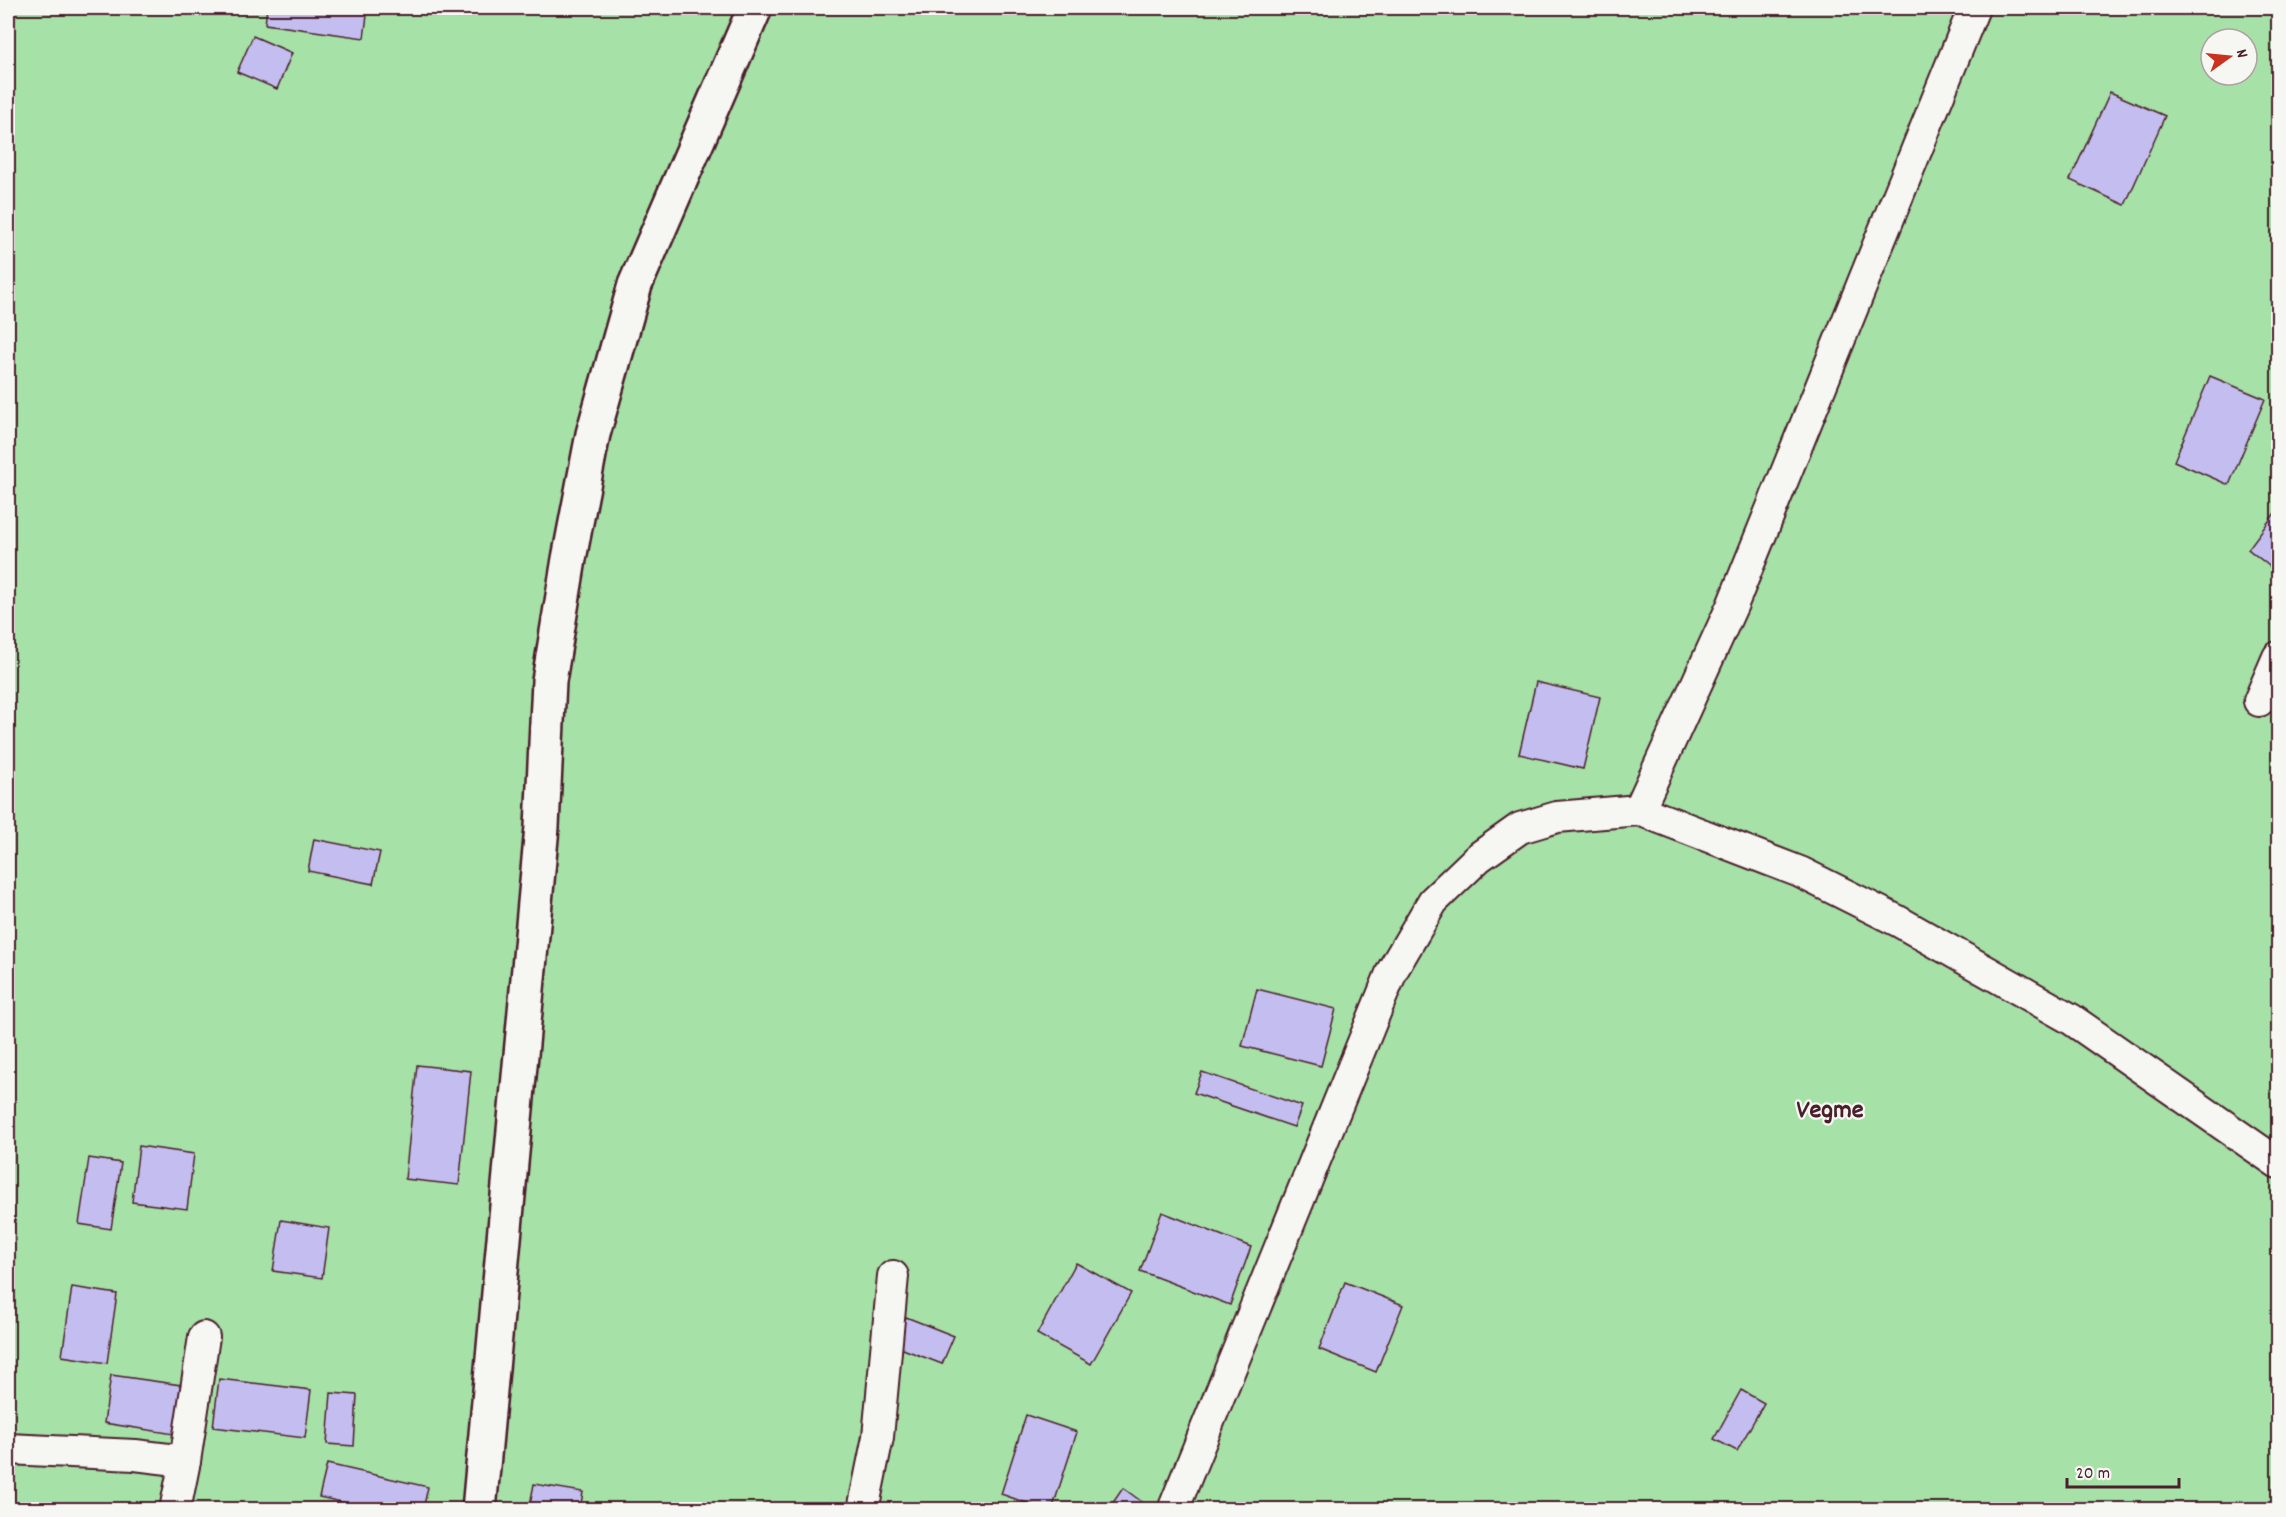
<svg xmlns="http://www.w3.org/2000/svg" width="2286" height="1517" font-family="Dekko,sans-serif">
	<rect width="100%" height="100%" fill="#f6f6f2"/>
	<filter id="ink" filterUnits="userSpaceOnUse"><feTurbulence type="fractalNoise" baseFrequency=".0167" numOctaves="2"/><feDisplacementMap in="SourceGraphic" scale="12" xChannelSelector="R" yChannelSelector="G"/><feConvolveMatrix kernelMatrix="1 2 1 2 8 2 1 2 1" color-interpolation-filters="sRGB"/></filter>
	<g filter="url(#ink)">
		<path fill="#a6e1a7" stroke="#788069" stroke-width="1.5" fill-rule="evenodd" d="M 8,8 L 2278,8 L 2278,1509 L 8,1509 ZM 2211,39 L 2247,39 L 2247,75 L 2211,75 Z"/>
		<g fill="#c4bef0" stroke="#4a1f2b" stroke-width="1.5">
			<polygon points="267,8 368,8 364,38 265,24"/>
			<polygon points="253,36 292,53 277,89 237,72"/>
			<polygon points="2110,92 2165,116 2125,205 2070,180"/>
			<polygon points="2210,376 2265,399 2229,485 2174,461"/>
			<polygon points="2278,509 2278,573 2248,549"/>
			<polygon points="1536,682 1600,697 1583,769 1519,754"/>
			<polygon points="314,839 380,852 373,884 308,871"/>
			<polygon points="1257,989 1336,1009 1321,1066 1242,1046"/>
			<polygon points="417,1065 471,1071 459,1185 405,1179"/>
			<polygon points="1202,1072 1302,1106 1294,1127 1194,1093"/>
			<polygon points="139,1146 194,1154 187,1209 132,1202"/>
			<polygon points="89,1158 121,1163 111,1229 79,1224"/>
			<polygon points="1162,1212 1251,1247 1230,1305 1140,1271"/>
			<polygon points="281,1220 329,1228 322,1278 273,1271"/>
			<polygon points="1076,1263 1131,1293 1091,1364 1037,1334"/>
			<polygon points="1345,1282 1403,1305 1376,1372 1319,1349"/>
			<polygon points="72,1287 117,1294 107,1363 62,1356"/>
			<polygon points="906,1317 954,1336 942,1364 895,1346"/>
			<polygon points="111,1375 181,1385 174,1434 104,1423"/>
			<polygon points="219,1379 311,1390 305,1438 213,1427"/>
			<polygon points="1741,1390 1764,1403 1737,1451 1714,1439"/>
			<polygon points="331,1393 357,1395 354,1446 327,1444"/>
			<polygon points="1026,1415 1077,1432 1052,1510 1047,1510 1001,1494"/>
			<polygon points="327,1464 428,1487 423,1510 377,1510 319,1497"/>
			<polygon points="534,1484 583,1492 580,1510 529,1510"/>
			<polygon points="1123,1488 1153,1510 1108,1510"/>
		</g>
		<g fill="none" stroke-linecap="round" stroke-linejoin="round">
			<defs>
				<g id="street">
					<polyline points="2259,701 2278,657"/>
					<polyline points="1639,810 1732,606 1974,8"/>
					<polyline points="8,1449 135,1455 185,1461"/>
					<polyline points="175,1510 185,1461 204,1337"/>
					<polyline points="863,1510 878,1437 893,1276"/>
					<polyline points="1173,1510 1392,971 1433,901 1479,857 1520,828 1557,817 1639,810 1800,872 1898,921 2071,1019 2278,1163"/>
				</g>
				<polyline id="secondary" points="479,1510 542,827 549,681 569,559 593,434 635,285 755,8"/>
			</defs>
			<use href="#street" stroke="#4a1f2b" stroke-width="34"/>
			<use href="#secondary" stroke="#4a1f2b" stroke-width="38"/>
			<use href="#street" stroke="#f6f6f2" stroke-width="30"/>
			<use href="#secondary" stroke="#f6f6f2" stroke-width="33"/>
		</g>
	</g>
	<g text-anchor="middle" stroke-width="4.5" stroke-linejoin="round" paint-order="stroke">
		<g font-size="27" font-weight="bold" fill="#4a1f2b" stroke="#f6f6f2">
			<text x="1830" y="1117">Vegme</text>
		</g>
	</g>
	<rect width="2286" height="1517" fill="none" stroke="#f6f6f2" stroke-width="30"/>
	<rect x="15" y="15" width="2256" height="1487" fill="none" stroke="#4a1f2b" stroke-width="2" filter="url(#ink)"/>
	<g transform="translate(2229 57) rotate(75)"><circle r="28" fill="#f6f6f2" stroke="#b1a0a2" stroke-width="1.5"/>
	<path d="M0-4.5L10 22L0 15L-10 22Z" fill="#c8321e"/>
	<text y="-9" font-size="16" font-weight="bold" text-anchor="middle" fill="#4a1f2b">N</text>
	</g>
	<path d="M2067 1478v9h112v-9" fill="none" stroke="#4a1f2b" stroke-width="3"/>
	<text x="2076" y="1478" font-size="18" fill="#4a1f2b" stroke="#f6f6f2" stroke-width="4.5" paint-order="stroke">20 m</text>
</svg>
